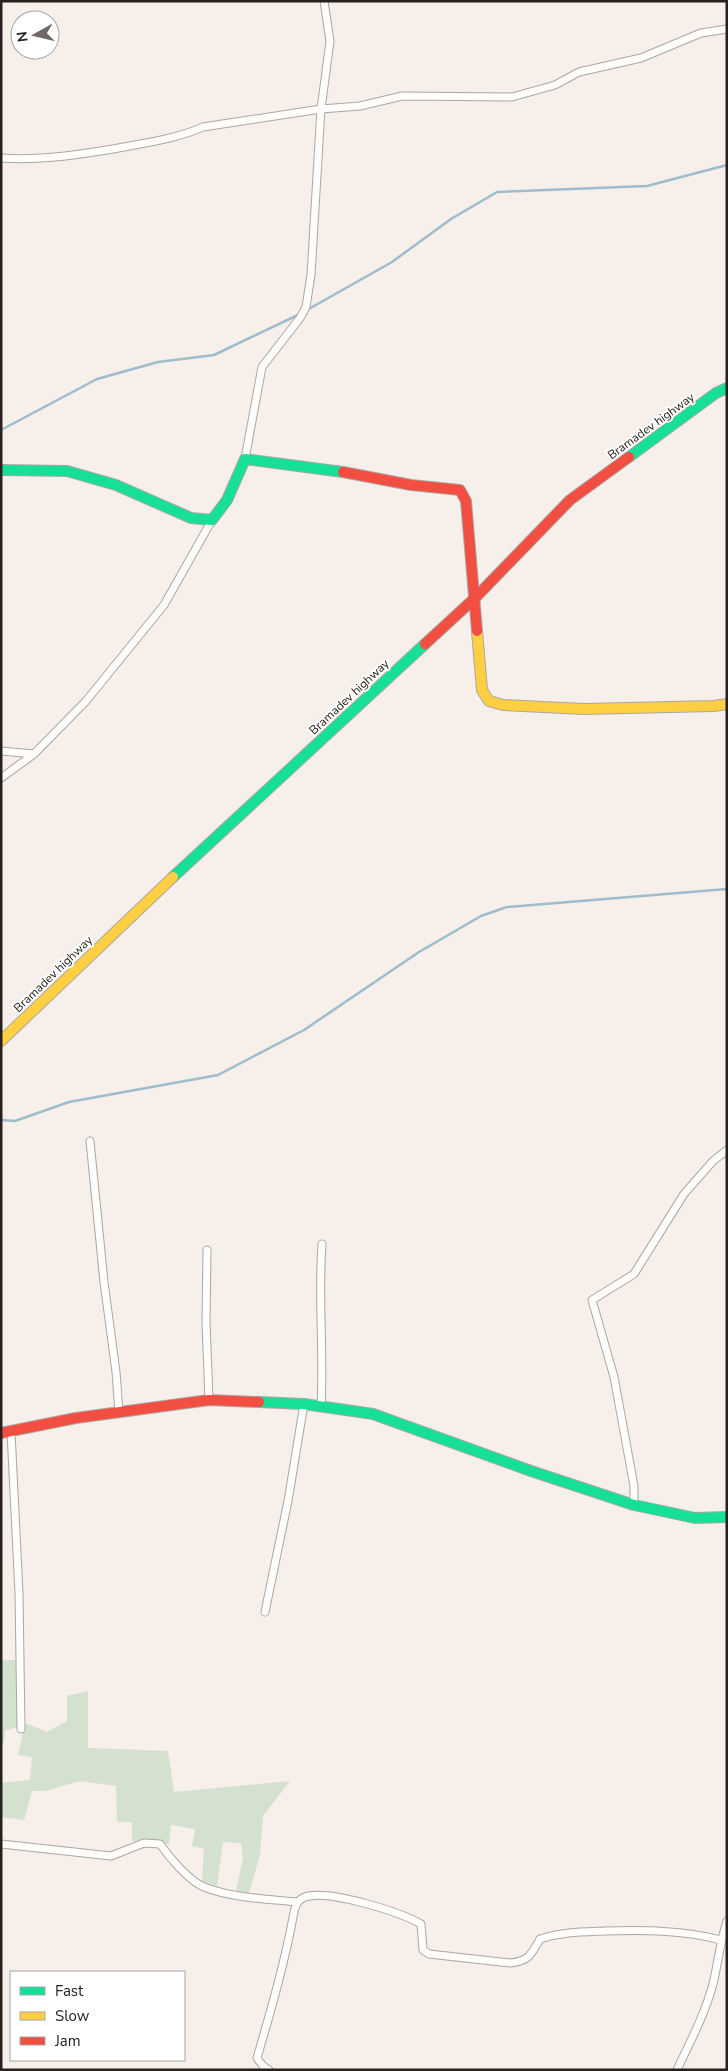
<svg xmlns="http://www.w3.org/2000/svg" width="728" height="2071" font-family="'Nunito Sans',sans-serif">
	<rect width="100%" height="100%" fill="#f6efea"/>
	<g fill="#d3e1ce">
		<polygon points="1,1660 19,1660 17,1727 5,1731 4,1743 1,1743"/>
		<polygon points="88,1691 88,1748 168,1751 174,1792 290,1781 263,1816 260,1855 249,1893 236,1891 243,1858 241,1843 223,1842 217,1886 202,1881 204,1849 192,1846 195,1829 171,1825 169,1844 132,1841 132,1822 117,1822 116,1786 80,1781 45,1791 32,1791 24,1820 1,1817 1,1783 30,1780 32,1757 18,1755 25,1723 47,1732 67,1721 67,1696"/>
	</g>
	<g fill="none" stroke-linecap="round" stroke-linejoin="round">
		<g stroke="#9ebdcc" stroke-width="2.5">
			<polyline points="307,310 392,262 451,219 497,192 647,186 727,165"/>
			<polyline points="1,430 97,379 158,362 214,355 300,314"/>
			<polyline points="1,1120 15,1121 69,1102 218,1075 304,1030 419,952 481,916 507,907 727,889"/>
		</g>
		<defs>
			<g id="street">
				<path d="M 1,158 C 42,161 84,154 124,147 C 151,142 178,138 203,127 L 321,109 L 360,106 L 402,96 L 512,97 L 555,85 L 579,72 L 641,58 L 701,33 L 727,29"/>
				<polyline points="245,459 262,367 300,318 306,307 311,275 321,109 330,41 324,1"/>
				<polyline points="1,751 34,754"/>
				<polyline points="1,778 34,754 86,701 164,605 212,520"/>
				<polyline points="90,1141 104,1282 116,1372 119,1412"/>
				<polyline points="207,1250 206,1322 209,1400"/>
				<path d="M 321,1406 C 324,1352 318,1298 322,1244"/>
				<polyline points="11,1432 19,1593 21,1729"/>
				<polyline points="634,1505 634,1486 614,1377 592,1300 634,1274 684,1194 713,1161 727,1150"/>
				<polyline points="265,1612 288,1501 304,1404"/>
				<path d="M 1,1844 L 111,1856 L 144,1843 L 160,1844 C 169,1857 189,1881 204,1887 C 232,1898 268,1899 297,1902"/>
				<path d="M 269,2070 L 263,2066 L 257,2058 C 271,2010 285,1962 294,1912 C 296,1905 297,1900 305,1897 C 328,1889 400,1912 421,1924 L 423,1950 L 429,1954 L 510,1963 C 530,1961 531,1954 540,1939 C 562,1932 581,1932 605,1931 C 645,1930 682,1930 721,1940"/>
				<path d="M 677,2070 C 690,2042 705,2014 713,1984 C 718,1963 720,1942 727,1921"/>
			</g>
			<g id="fast">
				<polyline points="629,457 716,393 727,388"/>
				<polyline points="1,470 67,471 116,485 191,518 212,520 227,500 245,459 343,472"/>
				<polyline points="173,877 425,644"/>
				<polyline points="259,1402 304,1404 373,1414 531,1471 634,1505 695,1518 727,1517"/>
			</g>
			<g id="slow">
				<polyline points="477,631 482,690 489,701 503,705 584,709 714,706 727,704"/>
				<polyline points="1,1041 173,877"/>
			</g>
			<g id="jam">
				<polyline points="343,472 411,485 460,490 466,501 477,631"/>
				<polyline points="425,644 475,598 570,500 629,457"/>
				<polyline points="1,1433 76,1418 209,1400 259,1402"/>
			</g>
		</defs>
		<use href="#street" stroke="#aca7a3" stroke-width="9"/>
		<use href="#fast" stroke="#aca7a3" stroke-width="12"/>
		<use href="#slow" stroke="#aca7a3" stroke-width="12"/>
		<use href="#jam" stroke="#aca7a3" stroke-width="12"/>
		<use href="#street" stroke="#fefdfc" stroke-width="7"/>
		<use href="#fast" stroke="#16e098" stroke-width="10"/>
		<use href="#slow" stroke="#ffcf43" stroke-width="10"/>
		<use href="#jam" stroke="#f24e42" stroke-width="10"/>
	</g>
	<g text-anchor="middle" stroke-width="4" stroke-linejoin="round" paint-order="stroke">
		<g font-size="12" fill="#26211e" stroke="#fff">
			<text transform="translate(651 426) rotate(-36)" y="4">Bramadev highway</text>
			<text transform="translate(349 697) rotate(-43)" y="4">Bramadev highway</text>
			<text transform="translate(53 974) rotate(-44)" y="4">Bramadev highway</text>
		</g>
	</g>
	<rect width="728" height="2071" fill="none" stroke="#26211e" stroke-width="5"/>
	<rect x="10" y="1971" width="175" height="90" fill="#ffffff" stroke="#a8a6a5"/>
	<rect x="20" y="1987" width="25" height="8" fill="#16e098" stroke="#a8a6a5"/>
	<text x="55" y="1996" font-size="15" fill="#26211e">Fast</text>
	<rect x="20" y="2012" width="25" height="8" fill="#ffcf43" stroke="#a8a6a5"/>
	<text x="55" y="2021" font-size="15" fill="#26211e">Slow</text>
	<rect x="20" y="2037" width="25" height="8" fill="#f24e42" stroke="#a8a6a5"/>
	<text x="55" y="2046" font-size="15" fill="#26211e">Jam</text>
	<g transform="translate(35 35) rotate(262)"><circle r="24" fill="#ffffff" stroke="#a8a6a5"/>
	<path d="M0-4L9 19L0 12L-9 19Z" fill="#6f6965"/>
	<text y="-8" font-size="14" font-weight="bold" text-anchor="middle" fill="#26211e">N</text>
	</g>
</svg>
